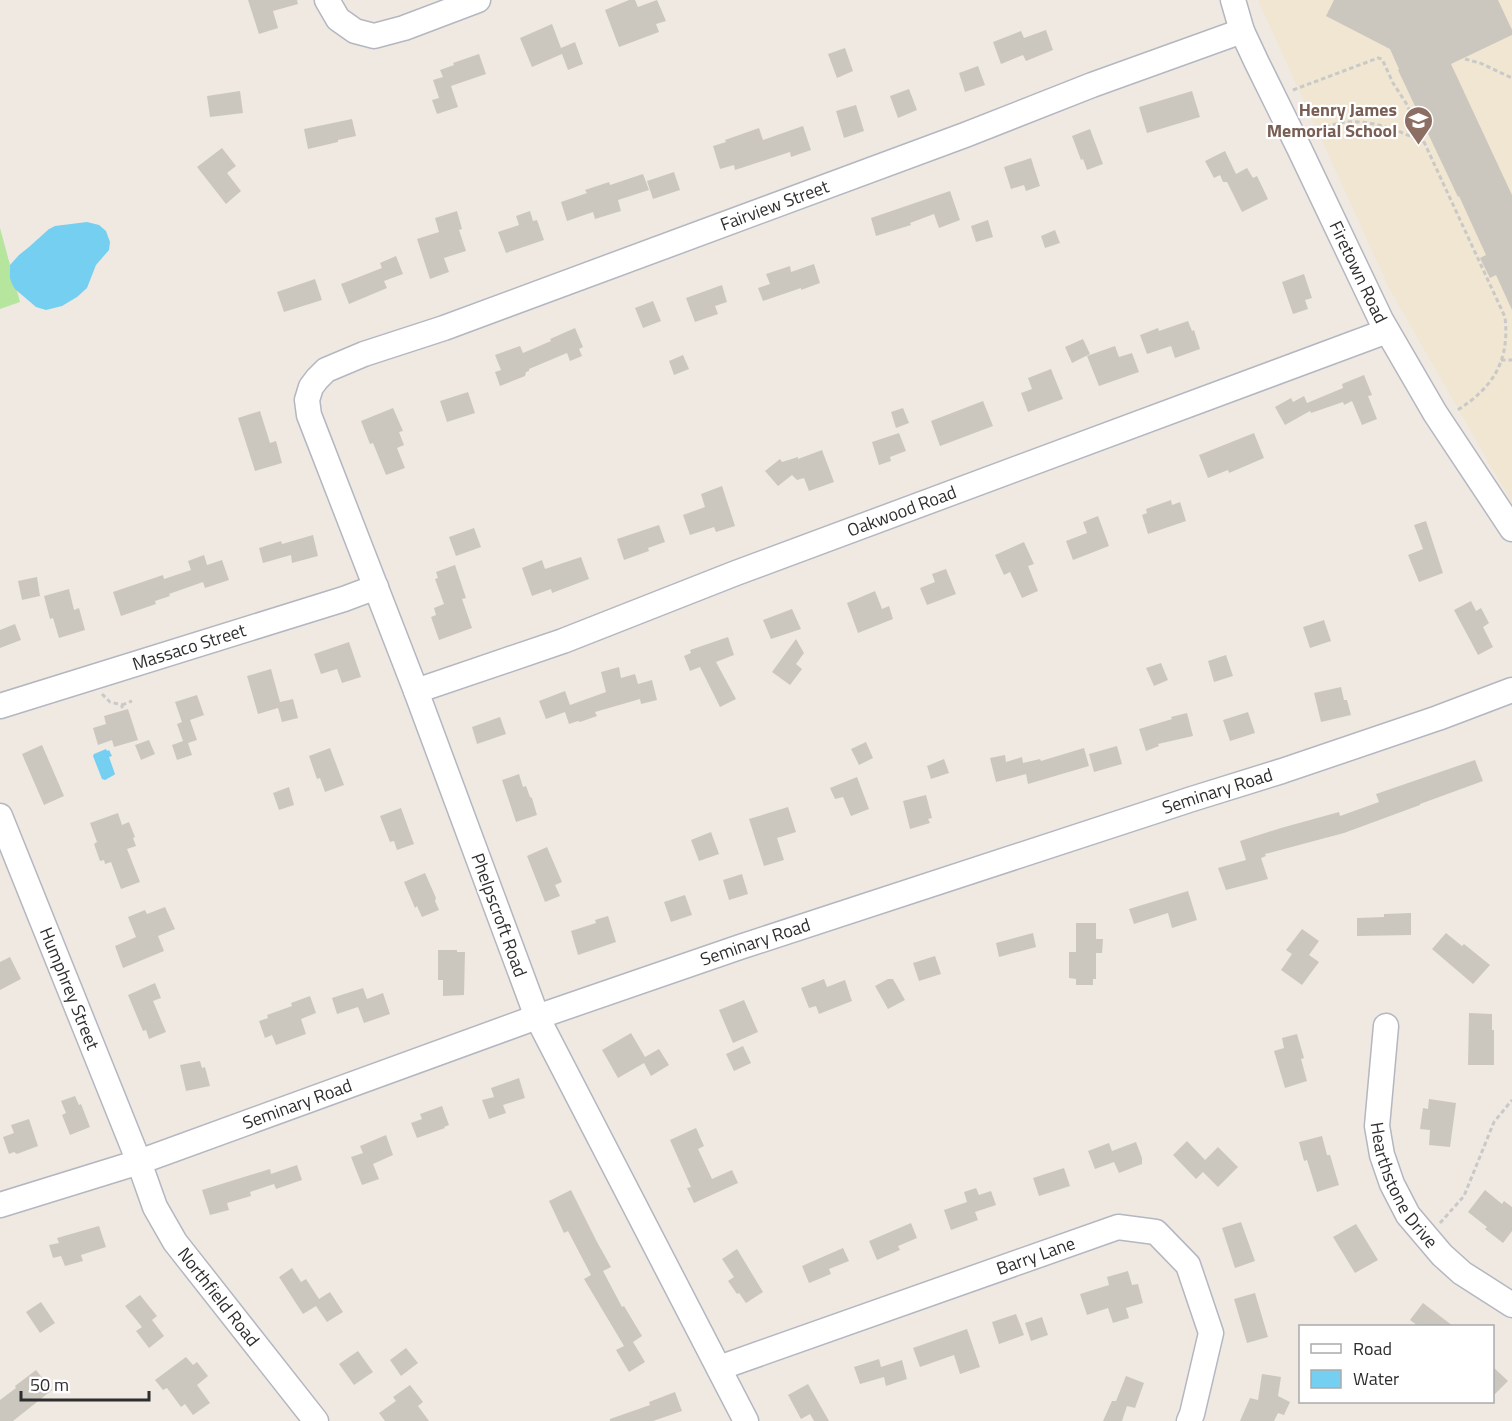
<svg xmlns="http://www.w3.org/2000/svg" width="1512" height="1421" font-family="'Titillium Web',sans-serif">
	<rect width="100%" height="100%" fill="#efe9e1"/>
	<polygon fill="#f0e6d1" points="1258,0 1512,0 1512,503 1390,290"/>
	<polygon fill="#b6e59e" points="0,228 20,302 0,309"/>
	<g fill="#75cff0">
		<polygon points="87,222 99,225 106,231 110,242 109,250 96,265 87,288 77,297 62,306 46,310 36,307 15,289 12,284 10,278 10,265 19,255 29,247 49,229 55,226"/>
		<polygon points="106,749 107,751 109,750 112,756 109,757 115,774 114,775 105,780 102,779 93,756 94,754"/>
	</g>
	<g fill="#cbc7bf">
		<polygon points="248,0 297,0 298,4 273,11 278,28 259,34"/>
		<polygon points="629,0 635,0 638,7 657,0 666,21 656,24 659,32 619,47 605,10"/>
		<polygon points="1334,0 1498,0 1512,30 1512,35 1451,64 1512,195 1512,310 1496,275 1490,278 1480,258 1486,255 1459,196 1458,197 1398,70 1399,69 1390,49 1326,16"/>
		<polygon points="552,24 561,48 575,42 583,64 568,70 562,54 532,67 520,38"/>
		<polygon points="1046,30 1053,50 1026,61 1023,55 1001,64 993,42 1021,31 1024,38"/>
		<polygon points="845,48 853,71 837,78 828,54"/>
		<polygon points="479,54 486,74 451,86 458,107 437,114 432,100 439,98 433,80 443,77 440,70 454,65 453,63"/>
		<polygon points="978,66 985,85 965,92 959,73"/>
		<polygon points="909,89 917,110 898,118 890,96"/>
		<polygon points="240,91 243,113 210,117 207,96"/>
		<polygon points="1192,91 1200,117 1147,133 1139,107"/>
		<polygon points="856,105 864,131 844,138 836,111"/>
		<polygon points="352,119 356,136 338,140 338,142 308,149 304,129"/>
		<polygon points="803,126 811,150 791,157 790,152 735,170 734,165 720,169 713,146 726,142 725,140 759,128 763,140"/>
		<polygon points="1090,129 1103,164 1087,170 1083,159 1081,160 1072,136"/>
		<polygon points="222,148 236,166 227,173 241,191 226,204 197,167"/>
		<polygon points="1225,151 1236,174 1247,168 1253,178 1257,176 1268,199 1242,212 1227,182 1223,182 1220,175 1214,178 1205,161"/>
		<polygon points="1031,158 1040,186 1026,191 1024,185 1011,189 1004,167"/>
		<polygon points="674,172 680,190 653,199 647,181"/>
		<polygon points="643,174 649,190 618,200 621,211 595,219 593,212 567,221 561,202 587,193 585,190 609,182 610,185"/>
		<polygon points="950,191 960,220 939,228 934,214 910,223 911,225 876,236 871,218"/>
		<polygon points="457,211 462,229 459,230 466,251 444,258 449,272 430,279 417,239 439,232 435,218"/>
		<polygon points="530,211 533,221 537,220 544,240 506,253 498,232 519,225 516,216"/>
		<polygon points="988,220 993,237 976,242 971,226"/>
		<polygon points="1055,230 1060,243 1045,248 1041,236"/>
		<polygon points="396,256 403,274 384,281 387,288 349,304 341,284 382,268 380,263"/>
		<polygon points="814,264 820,283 801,290 801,288 763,301 758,288 770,284 766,274 790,266 791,272"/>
		<polygon points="1304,274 1312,298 1305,300 1308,309 1293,314 1282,282"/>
		<polygon points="315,279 322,300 284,312 277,292"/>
		<polygon points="722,285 727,302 715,306 718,314 695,322 686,298"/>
		<polygon points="653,301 661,321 643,328 635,308"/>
		<polygon points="1188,321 1192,331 1194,330 1200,349 1175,358 1171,346 1147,354 1140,335 1158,328 1159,331"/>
		<polygon points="575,328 583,347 579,349 582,356 570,361 567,353 529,369 529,371 526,372 525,376 500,386 495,372 501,370 495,355 520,346 523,353 551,341 550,339"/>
		<polygon points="1083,339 1090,354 1072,363 1065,347"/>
		<polygon points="1115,346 1119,357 1132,353 1139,372 1099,386 1087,356"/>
		<polygon points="683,355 689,369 674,375 669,361"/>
		<polygon points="1051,369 1063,399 1028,412 1021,393 1032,389 1028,378"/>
		<polygon points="1364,375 1372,395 1368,396 1377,419 1362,425 1352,401 1344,405 1343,402 1311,413 1310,411 1285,425 1275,407 1291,398 1293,402 1304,396 1307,403 1343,388 1342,384"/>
		<polygon points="468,392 475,413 447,422 440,401"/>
		<polygon points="983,401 993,426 940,446 931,421"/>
		<polygon points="393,408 403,431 399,432 404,445 397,448 405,468 386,475 373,443 370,444 361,421"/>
		<polygon points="903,408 909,423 896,428 891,412"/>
		<polygon points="260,411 270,443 276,441 282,463 255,471 238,418"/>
		<polygon points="899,433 906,451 890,457 891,461 879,465 872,442"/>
		<polygon points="1254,433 1264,458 1229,473 1228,470 1208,478 1199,455"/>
		<polygon points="822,450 834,482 809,491 804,478 797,480 792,475 778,486 765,471 780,459 782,462 798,457 798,459"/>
		<polygon points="722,486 735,526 716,532 714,527 690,535 683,515 705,507 701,494"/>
		<polygon points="1171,500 1172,505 1180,502 1186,521 1148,534 1142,515 1147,513 1146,509"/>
		<polygon points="1098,516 1109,546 1073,560 1066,541 1087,533 1083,522"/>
		<polygon points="1426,521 1443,573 1419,582 1408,555 1423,549 1414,525"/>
		<polygon points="659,525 665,542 648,548 649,551 624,560 617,539"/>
		<polygon points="474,528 481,547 456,556 449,537"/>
		<polygon points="313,535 318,556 292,563 291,555 263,563 259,548 281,541 282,544"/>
		<polygon points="1024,542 1034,564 1028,566 1038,591 1022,598 1010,572 1004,575 995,555"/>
		<polygon points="204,555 207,565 222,560 229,580 205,588 203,582 169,594 170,596 155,601 156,604 121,616 113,592 163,575 164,579 191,570 188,561"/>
		<polygon points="581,557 589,579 552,593 551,589 532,596 522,568 542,560 545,569"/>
		<polygon points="455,565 466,598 462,599 472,628 439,640 431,617 436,615 434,608 444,604 435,579 438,578 436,572"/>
		<polygon points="946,569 956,594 927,605 920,588 935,582 932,574"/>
		<polygon points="37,577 40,596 22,600 18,581"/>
		<polygon points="69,589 74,610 79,608 85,630 59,638 53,618 50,619 44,596"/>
		<polygon points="875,591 882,609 889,606 893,619 858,633 847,603"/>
		<polygon points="1471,601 1476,611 1481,608 1489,623 1483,627 1493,647 1478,655 1454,610"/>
		<polygon points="792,609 801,629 771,639 763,620"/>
		<polygon points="1324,620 1331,641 1310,648 1303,627"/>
		<polygon points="15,624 21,640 0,648 0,630"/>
		<polygon points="728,637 734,655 716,662 736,699 720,707 700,667 690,671 684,656 691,653 690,650"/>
		<polygon points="796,639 804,653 796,664 802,669 790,685 772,672"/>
		<polygon points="349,642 361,677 342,683 337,669 321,674 314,654"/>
		<polygon points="1226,655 1233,676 1214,682 1208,661"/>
		<polygon points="1161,663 1168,680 1154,686 1146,668"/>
		<polygon points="619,667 621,678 635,674 638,684 652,680 657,700 641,704 640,699 595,712 597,716 580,722 578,721 569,724 565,712 546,719 539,701 565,691 570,705 606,692 601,672"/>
		<polygon points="271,669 280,702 293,699 298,718 282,722 278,708 258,714 247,676"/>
		<polygon points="1341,687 1344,700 1347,700 1351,715 1321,722 1314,693"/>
		<polygon points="197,695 204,715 190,720 197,740 188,743 192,755 177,760 172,745 183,741 177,724 182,722 175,702"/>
		<polygon points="128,709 138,740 114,747 112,740 98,745 93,728 106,724 104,716"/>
		<polygon points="1248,712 1255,733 1230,741 1223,720"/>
		<polygon points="1187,713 1193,736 1158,744 1159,746 1146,751 1139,729 1172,719 1171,717"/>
		<polygon points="500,717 506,734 477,744 472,727"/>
		<polygon points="149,740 155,754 141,760 135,745"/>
		<polygon points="866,742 873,758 859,765 851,749"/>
		<polygon points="42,745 64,796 44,805 22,754"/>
		<polygon points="1117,746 1122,764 1094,772 1089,754"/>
		<polygon points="330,748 344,785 325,792 320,778 317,779 309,756"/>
		<polygon points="1084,748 1089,766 1028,784 1026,774 996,782 990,758 1005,755 1006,762 1022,757 1023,763 1040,759 1041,761"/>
		<polygon points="944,759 949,773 931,779 927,766"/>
		<polygon points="1475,760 1483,781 1420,804 1420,805 1344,833 1265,854 1266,856 1261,858 1268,879 1226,890 1218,868 1246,860 1240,841 1281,828 1339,812 1340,816 1379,802 1376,794"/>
		<polygon points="519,774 523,787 526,786 530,797 532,798 537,815 516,822 502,780"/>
		<polygon points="857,777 869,809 851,816 843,797 835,799 830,788"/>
		<polygon points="289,787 294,805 279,810 273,793"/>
		<polygon points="926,795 932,818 928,819 930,823 910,829 903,801"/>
		<polygon points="788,807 796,832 777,838 784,860 764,866 749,819"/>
		<polygon points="401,808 414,844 397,850 394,841 390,842 380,816"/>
		<polygon points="118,813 122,825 129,822 135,837 133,838 136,846 127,849 140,882 121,889 111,862 105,864 104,860 100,861 94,844 97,842 90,823"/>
		<polygon points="711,832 719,854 699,861 691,840"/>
		<polygon points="547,847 562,882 555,885 560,896 545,902 527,856"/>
		<polygon points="425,873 436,898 435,901 439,910 422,917 417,906 415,908 404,882"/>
		<polygon points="742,874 748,894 729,900 723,880"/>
		<polygon points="1188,891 1197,920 1172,928 1168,913 1134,924 1129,909"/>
		<polygon points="685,895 692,915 671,922 664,902"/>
		<polygon points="165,907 175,929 158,936 164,951 123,968 115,946 136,937 128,917 145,910 147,914"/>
		<polygon points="1411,913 1411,935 1357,936 1357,918 1384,917 1384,914"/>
		<polygon points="608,916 616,942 578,955 571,931 596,923 595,920"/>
		<polygon points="1076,923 1096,923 1096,939 1103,939 1102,953 1096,953 1096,979 1093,979 1093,985 1076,985 1076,979 1069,978 1069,952 1076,952"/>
		<polygon points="1302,929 1319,941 1309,955 1319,962 1302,985 1281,970 1292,954 1286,950"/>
		<polygon points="1033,933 1036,947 999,957 996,943"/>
		<polygon points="1446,933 1462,946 1464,944 1490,965 1473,984 1432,949"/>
		<polygon points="438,950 457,950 457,952 465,952 464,995 443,996 443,980 438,980"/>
		<polygon points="935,956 941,974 919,981 913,963"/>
		<polygon points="10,957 21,979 0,990 0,962"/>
		<polygon points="824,979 827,987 845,980 852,1001 819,1014 816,1006 809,1008 801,988"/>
		<polygon points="888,979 893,979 905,1000 888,1009 875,986"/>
		<polygon points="155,983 161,998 153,1001 166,1032 149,1039 146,1030 143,1031 128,995"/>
		<polygon points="363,988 367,999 383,993 390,1014 364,1023 358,1007 337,1014 332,998"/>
		<polygon points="310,996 316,1013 301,1019 306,1034 276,1045 272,1035 265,1038 259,1021 268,1018 267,1015 292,1006 291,1003"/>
		<polygon points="744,1000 758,1032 733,1043 719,1010"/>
		<polygon points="1469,1013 1492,1014 1492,1030 1494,1030 1494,1065 1468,1065"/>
		<polygon points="631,1033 645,1057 659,1049 669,1065 651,1076 644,1063 618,1078 602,1050"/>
		<polygon points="1297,1034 1304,1058 1301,1059 1307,1081 1285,1088 1274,1051 1284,1048 1282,1038"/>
		<polygon points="743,1046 751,1063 734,1071 726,1054"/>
		<polygon points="200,1061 202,1068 205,1067 210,1086 186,1091 180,1065"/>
		<polygon points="519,1078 525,1098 503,1105 506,1113 489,1119 482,1100 494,1097 491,1088"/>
		<polygon points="75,1096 79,1105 81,1104 90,1127 70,1135 62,1115 66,1113 61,1101"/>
		<polygon points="1429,1099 1456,1103 1450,1147 1429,1145 1430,1130 1420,1129 1423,1108 1428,1109"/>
		<polygon points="442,1106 449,1125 444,1127 445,1128 417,1138 411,1123 422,1119 420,1114"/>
		<polygon points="29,1119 38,1146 17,1154 14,1152 9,1154 3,1137 14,1133 11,1125"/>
		<polygon points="696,1128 704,1146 698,1149 712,1179 732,1170 738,1183 694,1203 687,1188 691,1187 670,1140"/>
		<polygon points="386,1135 393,1155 373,1164 379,1179 362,1185 351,1157 363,1153 360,1146"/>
		<polygon points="1322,1136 1327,1155 1330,1155 1339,1185 1317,1192 1307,1160 1304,1161 1299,1142"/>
		<polygon points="1187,1141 1205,1160 1218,1147 1238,1167 1218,1187 1203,1172 1196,1179 1173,1155"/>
		<polygon points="1136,1142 1142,1158 1142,1164 1119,1173 1114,1162 1095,1169 1088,1151 1109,1143 1112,1151"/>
		<polygon points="297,1165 302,1180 276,1189 274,1184 250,1192 251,1196 227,1203 229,1210 210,1215 202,1190 270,1169 271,1174"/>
		<polygon points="1064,1168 1070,1186 1039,1196 1033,1178"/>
		<polygon points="976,1188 979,1195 991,1191 996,1205 975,1212 978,1220 951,1230 944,1210 967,1202 964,1192"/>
		<polygon points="571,1190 597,1242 611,1267 603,1271 622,1307 624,1306 642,1336 633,1342 645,1362 629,1372 616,1350 624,1346 584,1279 591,1275 568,1231 564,1233 549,1201"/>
		<polygon points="1485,1190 1502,1204 1504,1201 1512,1207 1512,1231 1503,1243 1485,1229 1487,1227 1468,1212"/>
		<polygon points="1241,1222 1255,1261 1235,1268 1222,1228"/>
		<polygon points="911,1223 917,1238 898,1246 900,1250 877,1260 869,1241"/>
		<polygon points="1356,1224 1378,1260 1355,1273 1333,1237"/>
		<polygon points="99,1226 106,1247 81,1255 83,1261 65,1266 61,1256 53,1258 49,1245 59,1243 57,1238"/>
		<polygon points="843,1248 849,1261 829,1269 831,1274 809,1283 802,1266"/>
		<polygon points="737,1249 763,1292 746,1303 739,1293 737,1294 728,1281 734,1277 722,1259"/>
		<polygon points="292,1268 301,1282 306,1279 319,1299 330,1292 343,1312 327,1322 316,1306 303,1314 279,1277"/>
		<polygon points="1128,1271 1132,1285 1138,1284 1143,1303 1126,1308 1129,1318 1113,1323 1108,1308 1087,1315 1080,1294 1109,1285 1107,1277"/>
		<polygon points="1255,1293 1268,1337 1247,1343 1234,1299"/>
		<polygon points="140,1295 157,1316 152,1320 164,1336 149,1348 136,1331 142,1327 125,1306"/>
		<polygon points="41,1302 55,1323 40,1333 26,1312"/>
		<polygon points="1423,1303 1453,1326 1418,1326 1410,1320"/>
		<polygon points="1016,1314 1024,1335 999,1344 992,1322"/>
		<polygon points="1042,1317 1048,1335 1031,1341 1025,1323"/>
		<polygon points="967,1329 980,1367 960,1374 954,1355 920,1367 913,1348"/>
		<polygon points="406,1348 418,1363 401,1376 390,1360"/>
		<polygon points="358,1351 373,1372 354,1385 339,1364"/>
		<polygon points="186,1357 193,1365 197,1362 208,1376 197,1385 210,1403 193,1415 185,1404 181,1407 167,1388 163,1390 155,1380"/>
		<polygon points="879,1359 881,1367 902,1360 907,1379 886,1386 884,1377 860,1384 854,1367"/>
		<polygon points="1492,1366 1508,1381 1492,1397"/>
		<polygon points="36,1370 52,1390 13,1421 0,1421 0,1400 16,1388 15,1386"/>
		<polygon points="1262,1374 1281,1377 1278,1396 1290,1402 1284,1415 1278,1413 1274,1421 1240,1421 1250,1398 1258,1400"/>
		<polygon points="1126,1376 1144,1383 1135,1408 1127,1406 1122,1421 1103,1421 1112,1401 1116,1401"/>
		<polygon points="808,1384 829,1421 814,1421 810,1414 801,1419 788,1395"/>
		<polygon points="410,1385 423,1402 418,1406 429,1421 385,1421 379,1413 396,1401 393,1397"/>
		<polygon points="675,1392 682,1411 653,1421 610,1421 610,1419 650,1405 649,1402"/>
	</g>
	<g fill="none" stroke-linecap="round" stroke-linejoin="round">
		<defs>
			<g id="minor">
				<polyline points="327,0 338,19 355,31 374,36 404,28 478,0"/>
				<path id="s1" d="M 1233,0 L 1242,31 L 1257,63 L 1299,148 L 1381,320 L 1435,413 L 1512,529"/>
				<path id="s2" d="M 416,691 L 563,641 L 736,573 L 1387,331"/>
				<path id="s3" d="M 0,706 L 344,599 L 376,587"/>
				<path id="s4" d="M 0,816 L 139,1162 L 155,1207 L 175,1242 L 316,1421"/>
				<path id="s5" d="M 1386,1026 L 1377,1126 L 1382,1155 L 1392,1184 L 1408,1215 L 1442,1255 L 1462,1273 L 1512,1305"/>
				<path id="s6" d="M 0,1205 L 139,1162 L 537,1017 L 740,947 L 1192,799 L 1282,771 L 1438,718 L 1512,690"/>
				<path id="s7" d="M 719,1368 L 1118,1227 L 1156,1232 L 1188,1265 L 1211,1333 L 1192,1414 L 1189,1421"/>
				<path id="s8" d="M 746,1421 L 537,1017 L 416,691 L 309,415 L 307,400 L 311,387 L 317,379 L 326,370 L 364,354 L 444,328 L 965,135 L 1092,85 L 1242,31"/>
			</g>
		</defs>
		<use href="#minor" stroke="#b4b7c1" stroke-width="27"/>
		<g stroke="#c9c9c9" stroke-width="3" stroke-dasharray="4.5 3" stroke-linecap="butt">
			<polyline points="1465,59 1480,63 1512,78"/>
			<path d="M 1293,90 L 1378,58 L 1382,59 L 1393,83 L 1406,103 L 1505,317 C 1510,361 1493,388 1456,411"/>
			<path d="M 1311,130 C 1321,129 1330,125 1340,123 C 1370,118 1397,130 1423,142"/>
			<polyline points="1501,360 1512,360"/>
			<polyline points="102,694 110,702 122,705 122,709"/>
			<polyline points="122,705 132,701"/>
			<polyline points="1440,1223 1464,1196 1494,1122 1512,1100"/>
		</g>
		<use href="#minor" stroke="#fff" stroke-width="24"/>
	</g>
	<defs>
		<symbol id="school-pin" viewBox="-11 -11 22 30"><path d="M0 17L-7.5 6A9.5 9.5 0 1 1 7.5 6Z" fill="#8d6e63" stroke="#fff"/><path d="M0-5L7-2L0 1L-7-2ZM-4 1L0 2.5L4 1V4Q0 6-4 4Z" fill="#fff"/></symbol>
	</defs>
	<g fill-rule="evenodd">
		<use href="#school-pin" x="1402" y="104" width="33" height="45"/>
	</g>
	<g text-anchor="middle" stroke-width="4.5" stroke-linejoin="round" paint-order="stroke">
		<g font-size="18" font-weight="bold" fill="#785e54" stroke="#fff" text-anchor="end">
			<text x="1397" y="116">Henry James<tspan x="1397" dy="21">Memorial School</tspan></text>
		</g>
		<g font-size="18" fill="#2e2e2e" stroke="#fff">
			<text dy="6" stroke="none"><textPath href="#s8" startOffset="1628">Fairview Street</textPath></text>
			<text dy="6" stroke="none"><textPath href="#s1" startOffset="300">Firetown Road</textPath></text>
			<text dy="6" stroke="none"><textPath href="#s2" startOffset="518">Oakwood Road</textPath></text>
			<text dy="6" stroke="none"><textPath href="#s3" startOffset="198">Massaco Street</textPath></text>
			<text dy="6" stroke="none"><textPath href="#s6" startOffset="1286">Seminary Road</textPath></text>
			<text transform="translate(499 915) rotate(70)" y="6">Phelpscroft Road</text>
			<text dy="6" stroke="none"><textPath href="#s6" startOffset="800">Seminary Road</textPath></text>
			<text dy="6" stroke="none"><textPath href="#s4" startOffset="186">Humphrey Street</textPath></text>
			<text dy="6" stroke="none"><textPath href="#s6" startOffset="314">Seminary Road</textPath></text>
			<text dy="6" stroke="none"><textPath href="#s5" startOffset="166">Hearthstone Drive</textPath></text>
			<text dy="6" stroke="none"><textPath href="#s7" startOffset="336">Barry Lane</textPath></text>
			<text dy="6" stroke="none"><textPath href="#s4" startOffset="531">Northfield Road</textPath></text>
		</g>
	</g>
	<rect x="1299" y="1325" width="195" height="78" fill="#ffffff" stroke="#ababab" stroke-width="1.5"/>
	<rect x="1311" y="1344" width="30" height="9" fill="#ffffff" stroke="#ababab" stroke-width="1.5"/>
	<text x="1353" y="1355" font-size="18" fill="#2e2e2e">Road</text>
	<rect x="1311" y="1370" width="30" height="18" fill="#75cff0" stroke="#ababab" stroke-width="1.5"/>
	<text x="1353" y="1385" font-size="18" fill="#2e2e2e">Water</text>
	<path d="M21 1391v9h128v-9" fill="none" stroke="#2e2e2e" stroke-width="3"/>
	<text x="30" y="1391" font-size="18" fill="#2e2e2e" stroke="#ffffff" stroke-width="4.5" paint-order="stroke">50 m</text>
</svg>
